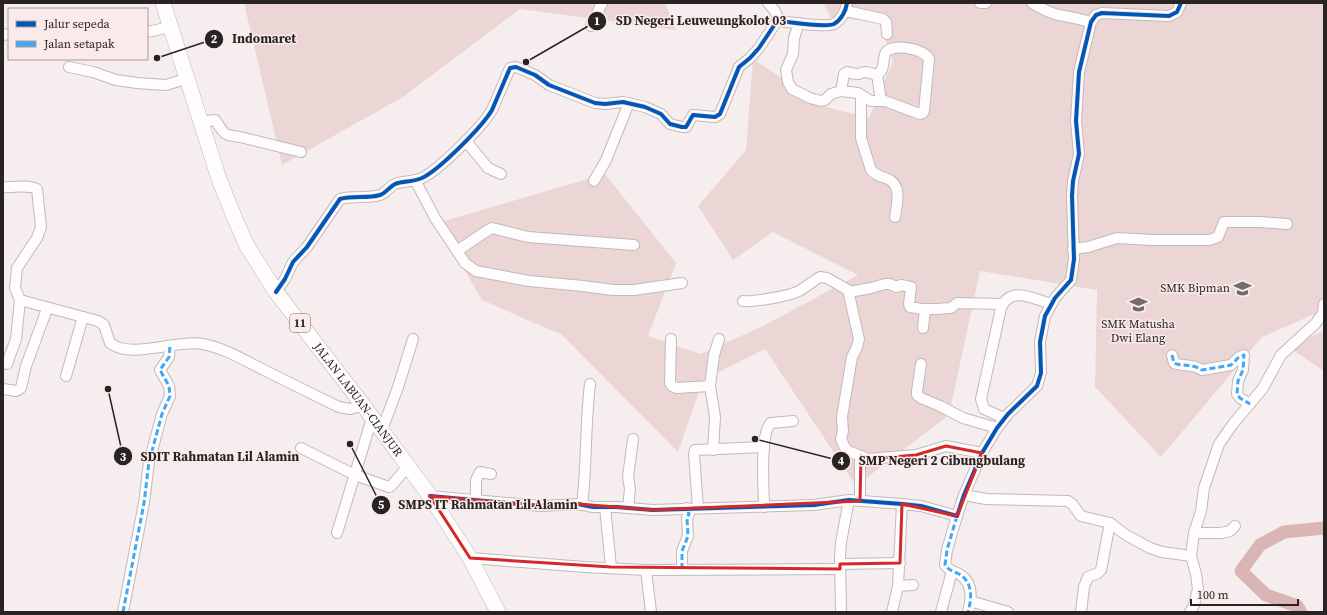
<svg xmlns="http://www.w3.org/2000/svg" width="1327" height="615" font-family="'Source Serif 4',serif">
	<rect width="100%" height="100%" fill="#f6eeee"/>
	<g fill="#ecd6d5">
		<polygon points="244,3 665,3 676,30 520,9 403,97 282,165"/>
		<polygon points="823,3 1324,3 1324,310 1262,337 1161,457 1095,387 1097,290 980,271 949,415 856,486 765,349 703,380 678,452 562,335 482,300 437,223 605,174 676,263 648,336 700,354 759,328 858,275 773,232 733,260 698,206 746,150 753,59 823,106 869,118 893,61 878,21 831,18"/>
		<polygon points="1324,331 1324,371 1287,346"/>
	</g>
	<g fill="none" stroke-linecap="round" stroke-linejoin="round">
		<polyline stroke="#d9b5b3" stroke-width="13" points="1301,612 1297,606 1266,595 1241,571 1260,545 1284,532 1324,528"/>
		<defs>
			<g id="minor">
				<polyline points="768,3 775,11 779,21"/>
				<polyline points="980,3 986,3"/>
				<path d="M 1032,3 C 1041,8 1049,13 1059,15 C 1070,17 1080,19 1091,22"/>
				<polyline points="846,11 883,19 886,22 887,34"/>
				<path d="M 799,23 L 794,38 L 793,54 L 786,70 L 788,82 L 792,89 L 810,98 L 821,101 L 825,100 L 831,94 L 841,91 L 858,93 L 871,101 L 885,101 L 920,114 L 923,113 L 924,111 L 929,59 C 925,49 894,43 886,52 C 882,57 886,71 877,74 C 874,75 869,72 865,72 C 862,72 862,73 859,74 C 855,74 850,73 847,72 L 844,74 L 841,91"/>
				<polyline points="591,26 602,3"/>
				<polyline points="147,32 170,27"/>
				<polyline points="3,35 9,34"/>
				<polyline points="69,67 93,72 116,80 137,83 166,85 188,78"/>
				<polyline points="877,74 881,101"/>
				<path d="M 861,95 L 861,138 L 871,170 C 876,176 881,176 888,179 C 902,185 897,204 895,217"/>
				<path d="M 201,122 L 215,120 C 225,133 221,135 240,137 L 301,152"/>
				<polyline points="466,141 488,168 501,174"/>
				<polyline points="415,180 435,218 465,263 476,271 529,281 583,286 613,290 634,290 682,283"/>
				<polyline points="594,181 606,160 629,103"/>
				<path d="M 3,187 C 14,188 27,184 37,189 L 41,227 L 37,238 L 17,268 L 15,288 L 20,300"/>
				<polyline points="1073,249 1088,247 1117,238 1152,240 1209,240 1218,237 1224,222 1260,222 1287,224"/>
				<polyline points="457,251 488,230 492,228 528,237 634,245"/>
				<path d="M 276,292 L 285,279 L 293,262 L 307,247 L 340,199 C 353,195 367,199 380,195 C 386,193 389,187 395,184 C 403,181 413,182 422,178 C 439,170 482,127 492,110 L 510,68 L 516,67 L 535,75 L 549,85 L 595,103 L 605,104 L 623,102 L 645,107 L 661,114 L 670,124 L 682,127 L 686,127 L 693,115 L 715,117 L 720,114 L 739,67 L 750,58 L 759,48 L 775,24 L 779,21 C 790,22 825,28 834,24 C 841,20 846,11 847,3"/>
				<polyline points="849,292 871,288 885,284 890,284 896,287 901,285 911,287 909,304 910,307 922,309 937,309 951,308 957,303 1003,304"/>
				<path d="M 743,301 C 753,302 790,296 799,291 C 806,287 813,281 820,277 L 827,278 L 848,290 L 859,339 L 857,347 L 852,357 L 842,417 L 843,431 L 841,439 L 845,448 L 848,451 L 868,459 L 916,455 L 946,446 L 982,453"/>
				<polyline points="923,328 925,309"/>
				<polyline points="671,339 670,383 672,386 677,388 710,386"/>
				<path d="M 1172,355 L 1174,363 C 1184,367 1192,363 1202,370 L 1231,365 L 1238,358 L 1244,355 L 1243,370 L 1238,381 L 1237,394 L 1240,398 L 1250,404"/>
				<path d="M 3,363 L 7,364 L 16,339 L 20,300 L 98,321 L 104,325 L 110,343 C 132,360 176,339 203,344 C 224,348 244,360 262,369 C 288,382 314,395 339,407 L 350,409 L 363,405"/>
				<polyline points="921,364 917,391 917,395 921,398 940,406 963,418 997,428"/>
				<polyline points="66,376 83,317"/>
				<polyline points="3,389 16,391 21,388 26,366 47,309"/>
				<path d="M 1004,418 L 984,409 L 981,399 L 1001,308 C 1010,285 1034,299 1051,304"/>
				<polyline points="382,430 398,387 413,339"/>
				<polyline points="301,448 355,475 389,487 392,485 408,466"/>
				<polyline points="713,450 715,417 710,386 714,355 719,339"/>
				<polyline points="964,495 986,499 1068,501 1073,505 1081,516 1110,523 1126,535 1150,548 1162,552 1191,556"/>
				<polyline points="430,496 541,506 578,504 593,507 616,507 653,510 780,506 814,505 849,500 902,504 921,506 957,516 964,495 982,453 997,428 1008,414 1037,386 1041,373 1040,342 1045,316 1055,298 1071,280 1074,259 1072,196 1073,181 1079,154 1076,121 1079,72 1091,22 1096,15 1102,13 1169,16 1177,12 1181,3"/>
				<polyline points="476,499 476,480 480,472 491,474"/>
				<polyline points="860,501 860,462 861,456"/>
				<polyline points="902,504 898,586 913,585"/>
				<path d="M 582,505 C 587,465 585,425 590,384"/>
				<polyline points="605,507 611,567"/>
				<path d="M 764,507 C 764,490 759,434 771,423 L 793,421"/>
				<polyline points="628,508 630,489 628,477 633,439"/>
				<polyline points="698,508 694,454 695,450 764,447"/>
				<path d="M 957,516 L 947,550 L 945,565 C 949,571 954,571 959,574 C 973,582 972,598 968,612"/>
				<polyline points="337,533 372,418"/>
				<polyline points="1194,533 1221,533 1230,531 1235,526"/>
				<polyline points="470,558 585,567 646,570 840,569"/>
				<polyline points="840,564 900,563"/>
				<polyline points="682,569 682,551 688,536 687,518 689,514 687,508"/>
				<polyline points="646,570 651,612"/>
				<polyline points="970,601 1008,612"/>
				<polyline points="123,612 144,503 149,462 162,414 170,396 169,386 160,370 169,357 170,346"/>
				<polyline points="841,612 840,559 841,542 849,500"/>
				<polyline points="892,612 898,586"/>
				<polyline points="941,612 952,571"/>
				<polyline points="1081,612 1084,587 1088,577 1098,573 1101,570 1110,523"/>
				<polyline points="1190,612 1194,605 1198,589 1196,574 1191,556 1194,533 1201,511 1204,488 1219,444 1233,424 1263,388 1281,355 1316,323 1323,313 1324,304"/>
			</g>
			<g id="highway">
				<path id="s1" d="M 163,3 L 219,179 L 233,214 L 247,246 L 276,292 L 363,405 L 430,496 L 470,558 L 498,612"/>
			</g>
		</defs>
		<use href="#minor" stroke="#c0baba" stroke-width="12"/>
		<use href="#highway" stroke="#c0baba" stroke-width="16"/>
		<use href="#minor" stroke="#fefcfc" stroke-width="10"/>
		<use href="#highway" stroke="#fefcfc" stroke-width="15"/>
		<g stroke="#3fa9f5" stroke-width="3" stroke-dasharray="6 3" stroke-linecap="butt">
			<path d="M 1172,355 L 1174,363 C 1184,367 1192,363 1202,370 L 1231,365 L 1238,358 L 1244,355 L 1243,370 L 1238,381 L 1237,394 L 1240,398 L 1250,404"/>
			<path d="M 957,516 L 947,550 L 945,565 C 949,571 954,571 959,574 C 973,582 972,598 968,612"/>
			<polyline points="682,569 682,551 688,536 687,518 689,514 687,508"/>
			<polyline points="123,612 144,503 149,462 162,414 170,396 169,386 160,370 169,357 170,346"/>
		</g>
		<defs>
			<g id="cycleway">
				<path d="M 276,292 L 285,279 L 293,262 L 307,247 L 340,199 C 353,195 367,199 380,195 C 386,193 389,187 395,184 C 403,181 413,182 422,178 C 439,170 482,127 492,110 L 510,68 L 516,67 L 535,75 L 549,85 L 595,103 L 605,104 L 623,102 L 645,107 L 661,114 L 670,124 L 682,127 L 686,127 L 693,115 L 715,117 L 720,114 L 739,67 L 750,58 L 759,48 L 775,24 L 779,21 C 790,22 825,28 834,24 C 841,20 846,11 847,3"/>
				<polyline points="430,496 541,506 578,504 593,507 616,507 653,510 780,506 814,505 849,500 902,504 921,506 957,516 964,495 982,453 997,428 1008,414 1037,386 1041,373 1040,342 1045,316 1055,298 1071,280 1074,259 1072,196 1073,181 1079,154 1076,121 1079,72 1091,22 1096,15 1102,13 1169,16 1177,12 1181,3"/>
			</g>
		</defs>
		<use href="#cycleway" stroke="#faebea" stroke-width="6"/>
		<use href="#cycleway" stroke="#0057b8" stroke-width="4"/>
	</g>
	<path fill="none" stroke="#d62828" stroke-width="3" stroke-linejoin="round" d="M 946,446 L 982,453 L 957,516 L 902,504 L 900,563 L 840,564 L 840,569 L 611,567 L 470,558 L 430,496 L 541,506 L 578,504 L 653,510 L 860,501 L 861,456 L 868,459 L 916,455 Z"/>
	<defs>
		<symbol id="school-bare" viewBox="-9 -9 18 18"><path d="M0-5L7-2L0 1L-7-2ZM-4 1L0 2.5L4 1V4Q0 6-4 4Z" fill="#716b6a" stroke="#faebea" stroke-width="2.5" paint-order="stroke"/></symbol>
	</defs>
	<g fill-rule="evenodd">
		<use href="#school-bare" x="1230" y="276" width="25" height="25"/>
		<use href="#school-bare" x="1126" y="292" width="25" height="25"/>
	</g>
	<g text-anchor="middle" stroke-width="3" stroke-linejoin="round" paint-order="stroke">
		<rect fill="#faebea" stroke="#68605f" stroke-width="1" x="290" y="314" width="20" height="18" rx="3"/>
		<g font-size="11" font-weight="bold" fill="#292423">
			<text x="300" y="327">11</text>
		</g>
		<g font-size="12" fill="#292423" stroke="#faebea" text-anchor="end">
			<text x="1230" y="292">SMK Bipman</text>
			<text x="1138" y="328" text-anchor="middle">SMK Matusha<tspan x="1138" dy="14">Dwi Elang</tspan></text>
		</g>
		<g font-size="12" fill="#292423" stroke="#faebea">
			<text dy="4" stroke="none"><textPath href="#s1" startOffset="447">JALAN LABUAN-CIANJUR</textPath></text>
		</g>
	</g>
	<path fill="none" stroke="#292423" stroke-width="1.5" d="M526 62L597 21M157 58L214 39M108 389L123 456M755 439L841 461M350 444L381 505"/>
	<g fill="#292423" stroke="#faebea" stroke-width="1.5">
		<circle cx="526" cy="62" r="4"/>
		<circle cx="157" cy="58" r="4"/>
		<circle cx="108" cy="389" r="4"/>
		<circle cx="755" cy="439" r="4"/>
		<circle cx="350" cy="444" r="4"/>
		<circle cx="597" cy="21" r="10"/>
		<circle cx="214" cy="39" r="10"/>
		<circle cx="123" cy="456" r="10"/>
		<circle cx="841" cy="461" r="10"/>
		<circle cx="381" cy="505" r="10"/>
	</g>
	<g font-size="12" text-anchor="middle" font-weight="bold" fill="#fff">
		<text x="597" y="25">1</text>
		<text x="214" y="43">2</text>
		<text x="123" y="461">3</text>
		<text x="841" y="465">4</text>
		<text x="381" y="509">5</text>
	</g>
	<g font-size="13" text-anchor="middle" font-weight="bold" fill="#292423" stroke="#faebea" stroke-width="3" stroke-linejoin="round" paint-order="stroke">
		<text x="701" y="25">SD Negeri Leuweungkolot 03</text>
		<text x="264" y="43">Indomaret</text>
		<text x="220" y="461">SDIT Rahmatan Lil Alamin</text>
		<text x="942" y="465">SMP Negeri 2 Cibungbulang</text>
		<text x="488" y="509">SMPS IT Rahmatan Lil Alamin</text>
	</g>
	<rect width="1327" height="615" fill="none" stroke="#292423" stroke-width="8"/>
	<rect x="8" y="8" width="140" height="52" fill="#faebea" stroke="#a69b9a"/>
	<rect x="16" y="21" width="20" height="6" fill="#0057b8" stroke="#a69b9a"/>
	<text x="44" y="28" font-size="12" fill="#292423">Jalur sepeda</text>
	<rect x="16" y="41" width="20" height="6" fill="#3fa9f5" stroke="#a69b9a"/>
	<text x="44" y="48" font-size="12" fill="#292423">Jalan setapak</text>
	<path d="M1191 599v6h107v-6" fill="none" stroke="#292423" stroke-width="2"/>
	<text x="1197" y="599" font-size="12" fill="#292423" stroke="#faebea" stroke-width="3" paint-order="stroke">100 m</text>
</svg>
